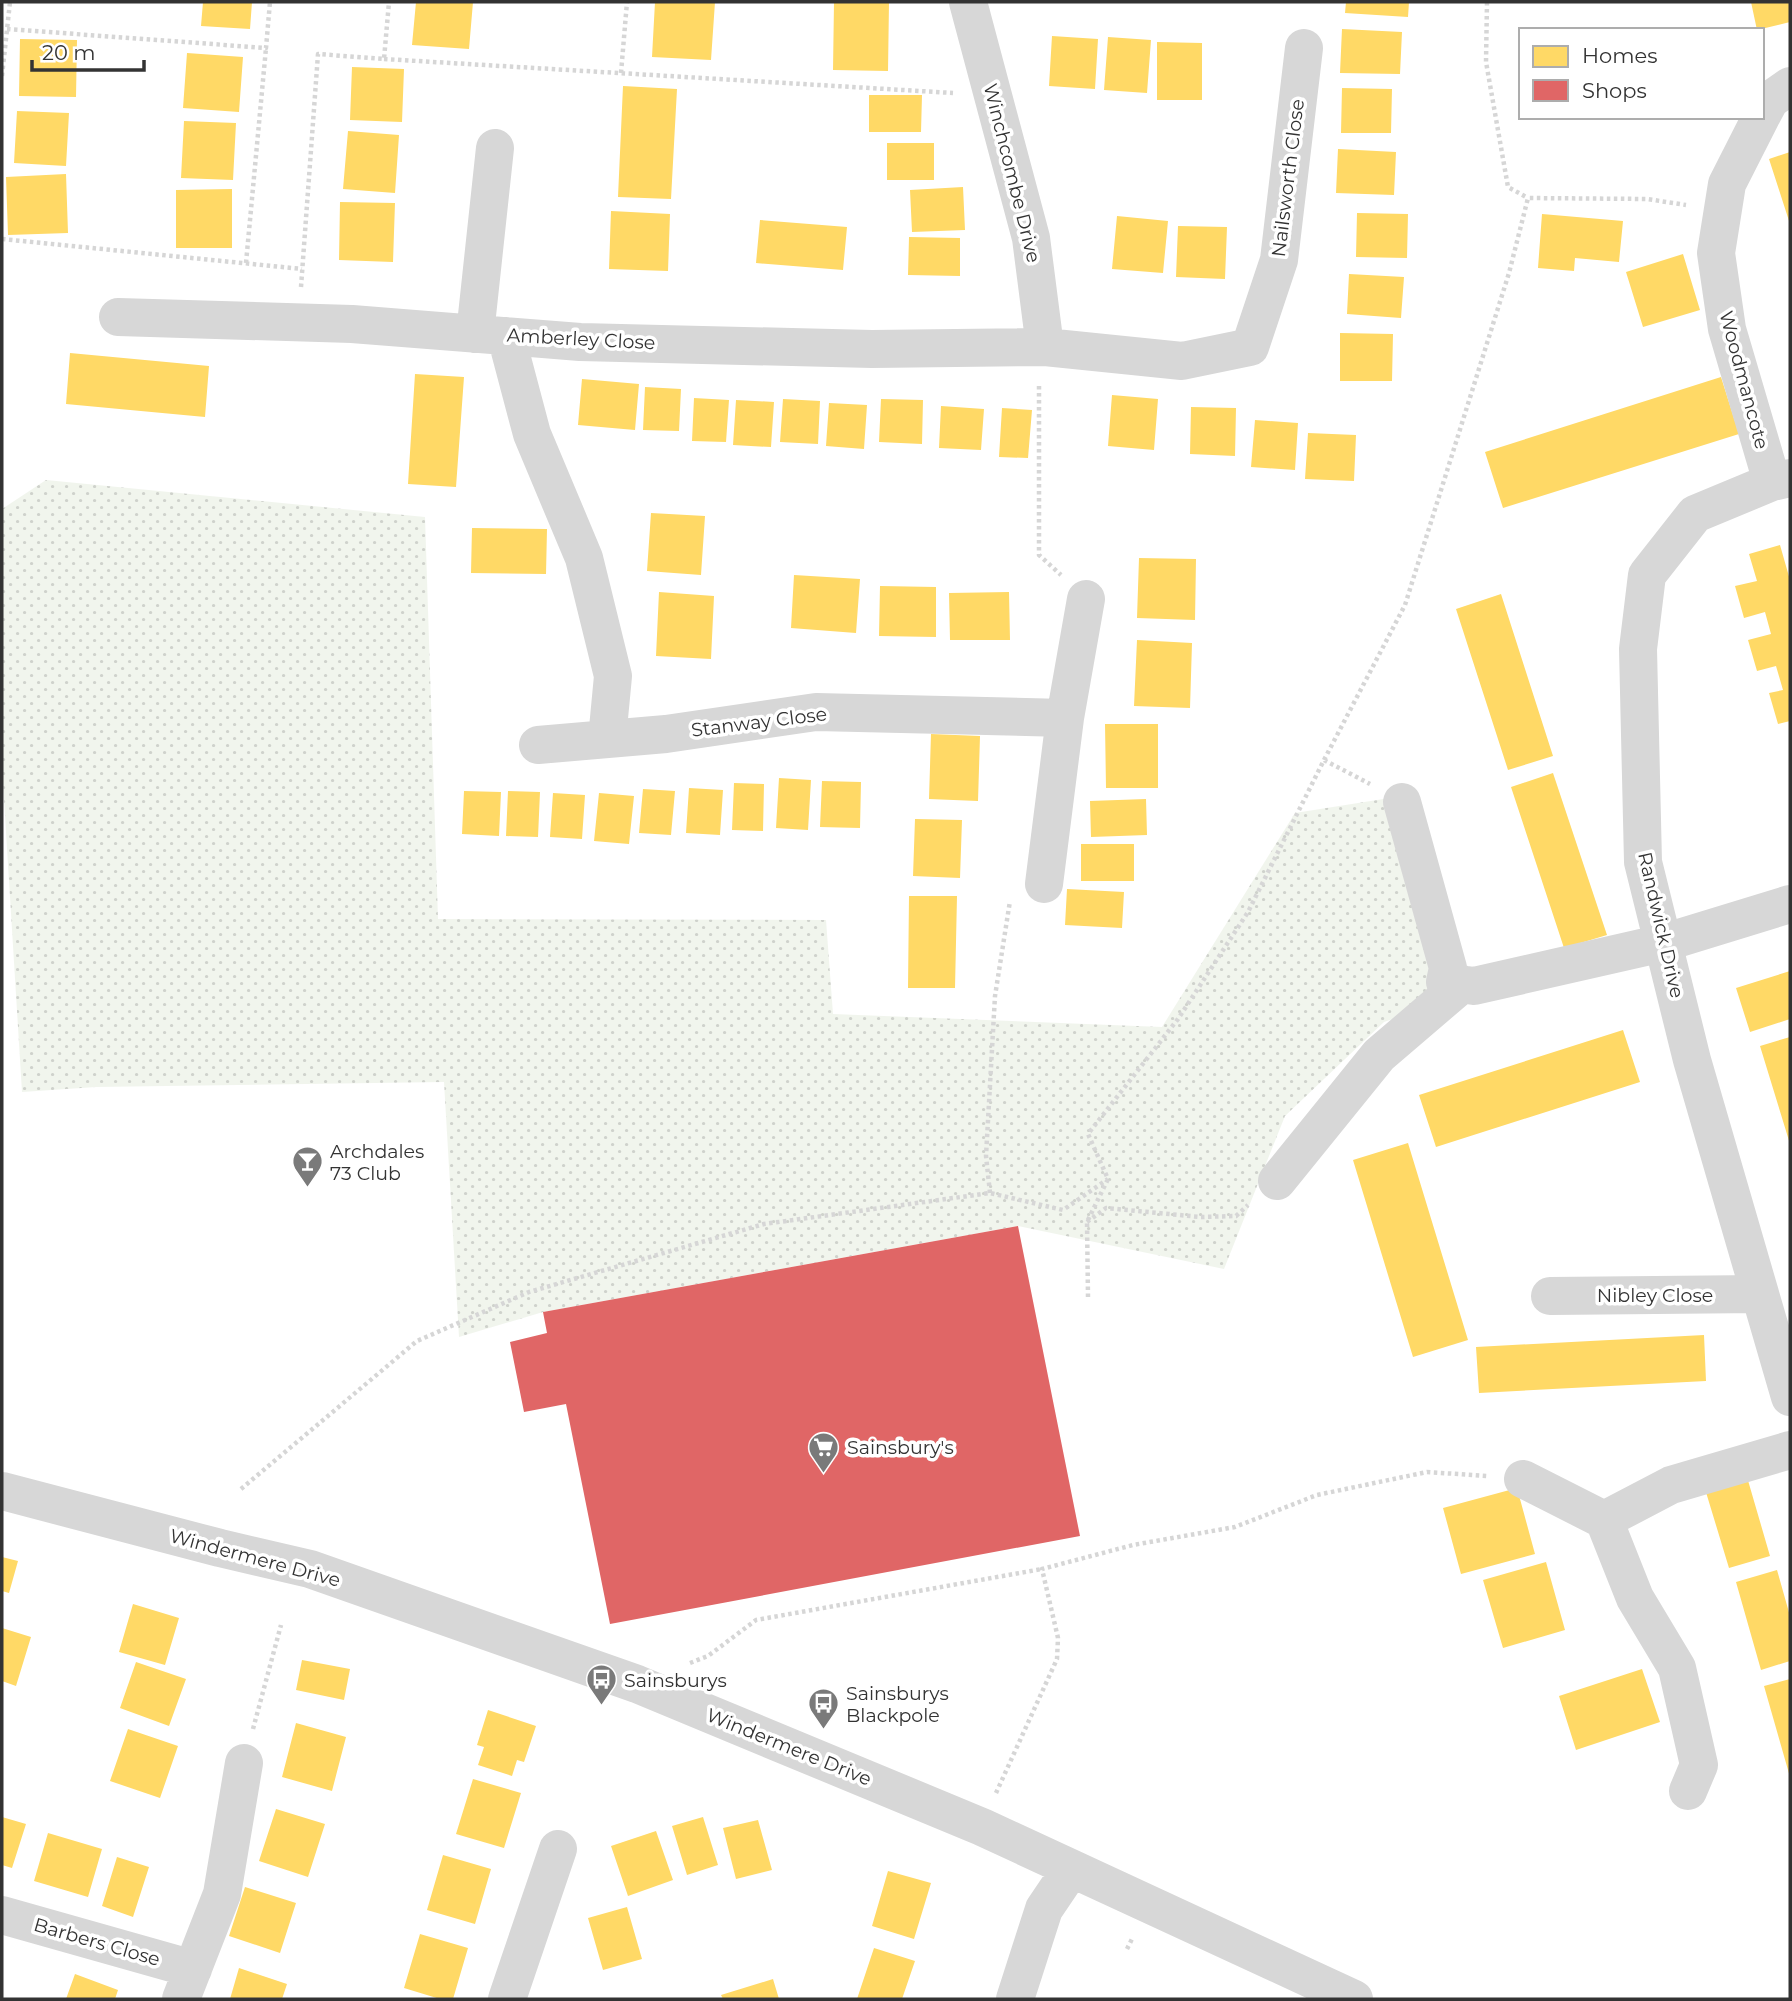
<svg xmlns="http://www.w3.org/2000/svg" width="1792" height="2001" font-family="Montserrat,sans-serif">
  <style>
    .park { fill: url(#park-dots) }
    .homes { fill: #ffd966 }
    .shops { fill: #e06666 }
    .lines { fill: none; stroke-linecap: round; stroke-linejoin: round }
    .path { stroke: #d6d6d6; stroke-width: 4.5; stroke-dasharray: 3.5 3.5; stroke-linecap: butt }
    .minor { stroke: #d7d7d7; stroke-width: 38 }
    .labels { text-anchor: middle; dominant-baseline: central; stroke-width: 7; stroke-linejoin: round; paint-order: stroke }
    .street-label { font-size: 19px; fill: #333; stroke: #fff }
    .poi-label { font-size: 19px; fill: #333; stroke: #fff; text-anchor: start }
  </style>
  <defs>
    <pattern id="park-dots" width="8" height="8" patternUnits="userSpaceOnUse" patternTransform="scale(1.75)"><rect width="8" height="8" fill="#f1f5ed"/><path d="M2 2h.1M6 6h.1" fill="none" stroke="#cfd2cc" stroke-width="1.8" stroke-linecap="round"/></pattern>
  </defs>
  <rect width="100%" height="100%" fill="#fff"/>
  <!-- park -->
  <path class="park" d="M46 480 425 517 438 919 826 920 833 1014 1162 1027 1295 813 1396 797 1455 998 1384 1022 1285 1116 1224 1269 1018 1226 543 1312 459 1337 444 1082 96 1087 22 1092 2 767V509Z"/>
  <!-- homes -->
  <path class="homes" d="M203 2H252L250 29 201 26Z
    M416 2H473L469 49 412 45Z
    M655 2H715L711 60 652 57Z
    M834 2H889L888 71 833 70Z
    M1346 2H1409L1408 17 1345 13Z
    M1751 2H1790V22L1757 30Z
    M1342 29 1402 32 1400 74 1340 73Z
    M1052 36 1098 39 1095 89 1049 86Z
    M1108 37 1151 40 1147 93 1104 90Z
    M20 39 77 40 76 97 19 96Z
    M1157 42 1202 43V100H1157Z
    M187 53 243 57 239 112 183 108Z
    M352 67 404 69 402 122 350 120Z
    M623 86 677 89 671 199 618 197Z
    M1342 88 1392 89 1391 133H1341Z
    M869 95H922L921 132H869Z
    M17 111 69 113 66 166 14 163Z
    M184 121 236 123 233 180 181 178Z
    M348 131 399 135 395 193 343 189Z
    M887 143H934V180H887Z
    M1338 149 1396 152 1394 195 1336 193Z
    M1790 152V224L1769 159Z
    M66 174 68 233 8 235 6 177Z
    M963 187 965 230 912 232 910 190Z
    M232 189V248H176V190Z
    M340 202 395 203 393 262 339 260Z
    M611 211 670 214 668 271 609 269Z
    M1357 213 1408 214 1407 258 1356 257Z
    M1542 214 1623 221 1619 262 1575 258 1574 271 1538 268Z
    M1117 216 1168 221 1163 273 1112 269Z
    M760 220 847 227 843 270 756 263Z
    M1178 226 1227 227 1225 279 1176 277Z
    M909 237 960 238V276L908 275Z
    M1683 254 1700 310 1643 327 1626 272Z
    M1349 274 1404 277 1401 318 1347 314Z
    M1340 333 1393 334 1392 381H1340Z
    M70 353 209 366 205 417 66 404Z
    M415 374 464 377 456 487 408 484Z
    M1721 377 1739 434 1503 508 1485 452Z
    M582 379 639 384 635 430 578 425Z
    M645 387 681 389 679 431 643 430Z
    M1112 395 1158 399 1154 450 1108 446Z
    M694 398 729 400 726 442 692 441Z
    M783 399 820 401 818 444 780 442Z
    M881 399 923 400 922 444 879 442Z
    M736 400 774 402 771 447 733 445Z
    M829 403 867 405 864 449 826 446Z
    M941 406 984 409 981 450 939 448Z
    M1191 407 1236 408 1235 456 1190 454Z
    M1002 408 1032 410 1028 458 999 457Z
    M1255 420 1298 423 1295 470 1251 467Z
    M1308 433 1356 435 1354 481 1305 479Z
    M651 513 705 516 701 575 647 571Z
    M472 528 547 529 546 574 471 573Z
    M1780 545 1790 580V721L1778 724 1769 693 1783 690 1776 666 1757 671 1748 640 1771 634 1765 612 1744 618 1735 586 1757 581 1749 554Z
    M1139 558 1196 559 1195 620 1137 618Z
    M794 575 860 579 856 633 791 628Z
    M880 586 936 587V637L879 636Z
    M659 592 714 596 711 659 656 656Z
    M1009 592 1010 640H950L949 593Z
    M1501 594 1553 756 1508 770 1456 609Z
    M1137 640 1192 643 1190 708 1134 706Z
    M1105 724H1158V788H1106Z
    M931 734 980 736 978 801 929 799Z
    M1553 773 1607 935 1564 948 1511 787Z
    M779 778 811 780 808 830 776 828Z
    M822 781 861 782 860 828 820 827Z
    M734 783 764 784 763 831 732 830Z
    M689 788 723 790 720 835 686 833Z
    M643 789 675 791 671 835 639 833Z
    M464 791 501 792 499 836 462 834Z
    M508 791 540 792 538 837 506 836Z
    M553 793 585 795 582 839 550 837Z
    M599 793 634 796 629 844 594 841Z
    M1146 799 1147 835 1091 837 1090 801Z
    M915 819 962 820 960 878 913 876Z
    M1081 844H1134V881H1081Z
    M1067 889 1124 892 1122 928 1065 925Z
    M909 896H957L955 988H908Z
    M1790 971V1019L1750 1032 1736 988Z
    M1623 1030 1640 1082 1436 1147 1419 1095Z
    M1790 1037V1144L1760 1046Z
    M1408 1143 1468 1340 1413 1357 1353 1160Z
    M1704 1335 1706 1381 1479 1393 1476 1347Z
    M1747 1477 1770 1556 1729 1568 1705 1489Z
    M1517 1488 1535 1554 1461 1574 1443 1508Z
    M2 1557 18 1561 9 1593 2 1591Z
    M1546 1562 1565 1630 1503 1648 1483 1580Z
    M1777 1570 1790 1616V1661L1761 1670 1736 1582Z
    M133 1604 179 1618 165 1665 119 1652Z
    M2 1628 31 1637 16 1686 2 1681Z
    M302 1660 350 1669 344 1700 296 1690Z
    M136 1662 186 1679 169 1726 120 1708Z
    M1642 1669 1660 1722 1576 1750 1559 1696Z
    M1790 1679V1777L1764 1686Z
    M488 1710 536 1726 524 1762 517 1760 512 1776 478 1765 484 1747 477 1745Z
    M296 1723 346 1737 332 1791 282 1777Z
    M128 1729 178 1746 160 1798 110 1781Z
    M473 1779 521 1793 504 1848 456 1834Z
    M276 1809 325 1824 308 1877 259 1861Z
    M2 1817 26 1824 12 1868 2 1865Z
    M703 1817 718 1865 687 1875 672 1826Z
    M758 1820 772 1870 736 1879 723 1828Z
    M656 1831 673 1880 628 1896 611 1846Z
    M48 1833 102 1849 88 1897 34 1881Z
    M443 1855 491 1869 475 1924 427 1910Z
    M117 1857 149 1867 133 1917 102 1906Z
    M888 1871 931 1883 914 1939 872 1926Z
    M245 1887 296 1903 280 1953 229 1936Z
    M627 1907 642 1959 603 1970 588 1918Z
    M420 1934 468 1948 453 1999H440L404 1988Z
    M874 1948 915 1961 902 1999H857Z
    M239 1968 287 1984 282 1999H230Z
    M75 1974 118 1990 115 1999H66Z
    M773 1979 779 1999H723L721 1995Z"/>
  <!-- shops -->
  <path class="shops" d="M1018 1226 1080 1536 610 1624 566 1404 524 1412 510 1342 547 1333 543 1312Z"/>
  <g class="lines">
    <!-- path -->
    <path class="path" d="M1487 2 1486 62 1508 187 1528 198
      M7 29 266 48 270 2
      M384 59 953 93
      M621 73 627 2
      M2 76 10 2
      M2 239 302 269
      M246 263 266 48
      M301 287 318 54 384 59 389 2
      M1039 386V555L1061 575
      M1324 760 1405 605 1509 273 1528 198 1647 199 1686 205
      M990 1193 986 1156 995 996 1010 901
      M1087 1222 1106 1208 1200 1217 1236 1216 1248 1205
      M1088 1297 1087 1222 1108 1179 1088 1134 1178 1019 1248 912 1324 760 1370 784
      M241 1489 417 1341 529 1292 764 1224 990 1193 1063 1210 1108 1179
      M690 1663 708 1656 756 1620 1042 1569
      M253 1729 281 1625
      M996 1793 1057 1659 1058 1638 1042 1569 1133 1545 1235 1527 1317 1495 1427 1472 1487 1476
      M1127 1949 1133 1937"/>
    <!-- minor -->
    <path class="minor" d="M968 2 1031 238 1045 347
      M1762 115 1770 100 1790 86
      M1761 117 1727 184 1716 253 1727 329 1772 482
      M118 317 352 324 580 342 872 349 1045 347 1182 361 1250 347 1279 260 1304 48
      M475 334 495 148
      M506 336 532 434 584 558 613 676 607 739
      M1790 478 1772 482 1695 514 1647 575 1638 649 1643 862 1692 1060 1790 1397
      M538 745 666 734 816 712 1065 718
      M1402 802 1448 968 1445 982 1474 986 1663 943 1790 904
      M1044 884 1065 718 1086 599
      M1277 1181 1379 1055 1462 984
      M1550 1296 1760 1294
      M1523 1479 1604 1520
      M2 1491 220 1548 310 1569 637 1684 982 1827 1354 1999
      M1688 1791 1699 1765 1677 1668 1635 1598 1604 1520 1671 1485 1790 1450
      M2 1915 193 1969
      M181 1999 222 1894 244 1763
      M507 1999 558 1849
      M1015 1999 1044 1909 1071 1869"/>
  </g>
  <!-- icons -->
  <defs>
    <symbol id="bar-pin" viewBox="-11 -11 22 30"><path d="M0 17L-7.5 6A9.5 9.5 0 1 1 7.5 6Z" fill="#7a7a7a" stroke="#fff"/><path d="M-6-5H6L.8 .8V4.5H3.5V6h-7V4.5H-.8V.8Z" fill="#fff"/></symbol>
    <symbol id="supermarket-pin" viewBox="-11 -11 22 30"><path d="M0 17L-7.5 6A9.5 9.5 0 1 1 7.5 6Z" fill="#7a7a7a" stroke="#fff"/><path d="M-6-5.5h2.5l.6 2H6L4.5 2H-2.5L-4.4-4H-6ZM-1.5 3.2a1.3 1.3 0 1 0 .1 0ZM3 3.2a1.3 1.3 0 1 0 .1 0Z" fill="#fff"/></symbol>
    <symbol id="bus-pin" viewBox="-11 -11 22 30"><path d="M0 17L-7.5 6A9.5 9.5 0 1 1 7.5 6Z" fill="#7a7a7a" stroke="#fff"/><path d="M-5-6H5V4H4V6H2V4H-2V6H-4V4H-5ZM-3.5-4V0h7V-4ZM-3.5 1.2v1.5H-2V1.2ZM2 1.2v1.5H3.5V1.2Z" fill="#fff"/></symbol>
  </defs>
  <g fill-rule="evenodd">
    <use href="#bar-pin" x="290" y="1144" width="35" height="47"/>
    <use href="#supermarket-pin" x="806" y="1430" width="35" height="47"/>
    <use href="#bus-pin" x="584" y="1662" width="35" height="47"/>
    <use href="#bus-pin" x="806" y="1686" width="35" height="47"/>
  </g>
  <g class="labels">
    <!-- street labels -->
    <g class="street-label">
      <text transform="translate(1012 173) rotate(76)">Winchcombe Drive</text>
      <text transform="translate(1288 178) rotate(-83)">Nailsworth Close</text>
      <text transform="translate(581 339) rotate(3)">Amberley Close</text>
      <text transform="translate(1744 380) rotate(75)">Woodmancote</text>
      <text transform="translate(759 722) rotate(-7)">Stanway Close</text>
      <text transform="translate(1661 925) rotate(77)">Randwick Drive</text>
      <text x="1655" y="1295">Nibley Close</text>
      <text transform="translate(255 1558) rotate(15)">Windermere Drive</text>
      <text transform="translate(789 1747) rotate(22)">Windermere Drive</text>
      <text transform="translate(97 1942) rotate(16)">Barbers Close</text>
    </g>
    <!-- poi labels -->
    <g class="poi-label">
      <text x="330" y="1151">Archdales<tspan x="330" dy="22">73 Club</tspan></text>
      <text x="847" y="1447">Sainsbury's</text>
      <text x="624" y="1680">Sainsburys</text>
      <text x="846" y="1693">Sainsburys<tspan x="846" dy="22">Blackpole</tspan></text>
    </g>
  </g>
  <!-- border -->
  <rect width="1792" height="2001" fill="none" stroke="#333333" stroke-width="7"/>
  <!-- legend -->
  <rect x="1519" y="28" width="245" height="91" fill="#ffffff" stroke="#adadad" stroke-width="2"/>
  <rect x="1533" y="46" width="35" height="21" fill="#ffd966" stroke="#adadad" stroke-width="2"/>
  <text x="1582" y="63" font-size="21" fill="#333333">Homes</text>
  <rect x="1533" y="80" width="35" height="21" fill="#e06666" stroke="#adadad" stroke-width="2"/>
  <text x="1582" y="98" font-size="21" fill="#333333">Shops</text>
  <!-- scale -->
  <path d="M32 60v10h112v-10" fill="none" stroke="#333333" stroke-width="3.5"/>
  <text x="42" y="60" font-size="21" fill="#333333" stroke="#ffffff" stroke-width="5" paint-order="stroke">20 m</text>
</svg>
